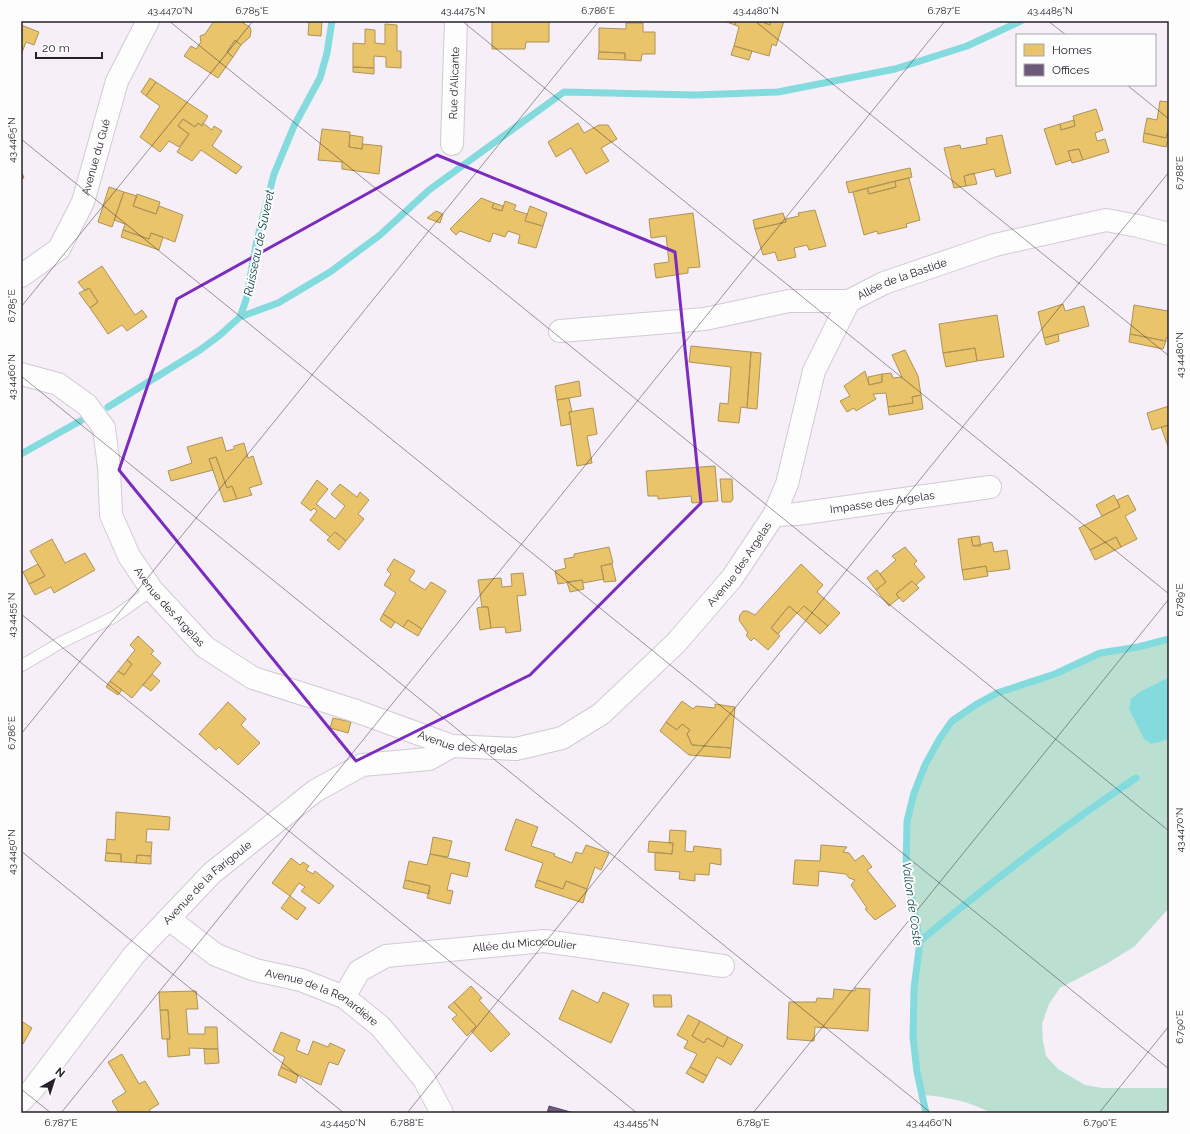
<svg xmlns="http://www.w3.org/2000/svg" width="1190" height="1134" font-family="Raleway,sans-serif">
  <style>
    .green { fill: #bbe0d2 }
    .water { fill: #84dbde }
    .homes { fill: #e9c46a; stroke: #af9357 }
    .offices { fill: #6d597a; stroke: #584862 }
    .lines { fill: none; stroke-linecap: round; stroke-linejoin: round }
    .stream { stroke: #84dbde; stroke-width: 7 }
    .service-casing { stroke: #d1cad4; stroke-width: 13 }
    .minor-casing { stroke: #d1cad4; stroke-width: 24 }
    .service { stroke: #fefdfe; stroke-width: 11 }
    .minor { stroke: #fefdfe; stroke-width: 22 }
    .marked { fill: none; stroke: #7b2cbf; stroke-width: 3; stroke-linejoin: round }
    .ticks { fill: none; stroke: #27202a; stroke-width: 1; stroke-opacity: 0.45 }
    .labels { text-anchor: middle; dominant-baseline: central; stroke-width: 4; stroke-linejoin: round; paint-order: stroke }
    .street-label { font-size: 11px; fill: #27202a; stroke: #fdfdfd }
    .water-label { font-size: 12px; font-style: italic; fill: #003d3d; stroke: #fdfdfd }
    .neatline { fill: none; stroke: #27202a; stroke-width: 1.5 }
    .ticks-label { font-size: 10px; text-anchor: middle; fill: #27202a }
  </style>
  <rect width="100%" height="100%" fill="#f6eff8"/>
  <!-- green -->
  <path class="green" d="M1169 639V908L1135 946 1108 963 1060 988 1049 1004 1042 1024 1043 1041 1046 1056 1058 1069 1085 1085 1102 1088H1169V1113H991C969 1101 947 1097 923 1095L913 1037 914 989 920 941 906 869V842L907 821 914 793 925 765 940 738 952 721 977 704 997 693 1055 674 1100 653 1138 647Z"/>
  <!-- water -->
  <path class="water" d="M1169 677V739L1151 744 1144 739 1129 709 1131 699 1138 693Z"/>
  <!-- homes -->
  <path class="homes" d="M214 21H245L243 23 250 27 251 31 250 37 241 45 235 40 227 52 233 57 218 78 184 56 191 46 196 49 201 42 200 36 205 34Z
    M309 21H322L321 36 308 35Z
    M492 21H549V42H526L525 49H492Z
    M724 21H736L735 25Z
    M736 21H760L770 25 771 21H784L776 46 772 44 769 56 734 46 739 27 735 25Z
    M760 21H771L770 25Z
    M626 23H643V32H655V54H642L641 61 625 60V53L599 52V28L626 29Z
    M385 24 397 25V51H401V68L386 67V57L374 56V68L353 67V43L365 44V29L375 30V43L385 44Z
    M21 25 39 32 34 45 26 42 21 55Z
    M235 40 241 45 233 57 227 52Z
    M734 46 752 51 749 60 731 55Z
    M599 52 625 53V60L598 59Z
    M353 67 374 68V74L353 72Z
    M150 78 156 82 146 96 141 92Z
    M156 82 208 116 202 126 198 123 195 127 183 119 178 126 189 134 179 147 169 141 160 152 140 137 160 106 146 96Z
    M1160 101 1169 102V127L1166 138 1144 133 1147 118 1157 120Z
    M1096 109 1103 130 1095 133 1097 141 1105 139 1109 152 1083 160 1079 149 1068 151 1071 160 1056 165 1044 129 1060 124 1061 130 1075 126 1073 116Z
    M183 119 195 127 198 123 202 126 203 123 212 130 214 126 222 131 212 146 242 167 236 174 201 150 192 161 177 152 189 134 178 126Z
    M1074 120 1075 126 1061 130 1060 124Z
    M578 123 584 133 599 125H608L617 139 601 148 609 161 586 174 571 148 556 157 548 142Z
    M1169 127V143L1167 142 1166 147 1143 142 1144 133 1166 138Z
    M322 129 350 132 349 147 362 149 363 144 382 146 379 174 342 169V162L318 160Z
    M350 135 363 137 362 149 349 147Z
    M1002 135 1011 173 996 177 994 169 964 176 966 186 954 188 944 148 960 145 961 149 987 144 986 138Z
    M1079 149 1083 160 1072 163 1068 151Z
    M910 168 912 177 849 193 846 182Z
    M21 170 24 178 21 179Z
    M974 173 977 184 966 186 964 176Z
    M909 178 920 220 906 224 907 227 878 234 877 231 864 235 853 192 867 188 869 194 896 187 895 181Z
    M895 181 896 187 869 194 867 188Z
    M109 187 124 192 112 227 98 222Z
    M124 192 137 196 133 206 156 214 159 206 183 215 175 242 151 233 149 239 123 230 125 224 114 220Z
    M137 194 160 202 156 214 133 206Z
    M481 198 494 203 492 208 502 211 505 201 516 205 514 210 527 214 525 221 543 226 536 248 518 243 520 235 508 231 505 237 493 233 490 242 460 231 456 235 450 229Z
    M494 203 503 206 502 211 492 208Z
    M530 206 547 213 543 226 525 221Z
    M815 210 826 246 809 250 807 245 794 248 796 257 778 261 775 252 763 255 755 229 786 222V219L799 216 798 213Z
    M436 211 443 214 440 223 427 218Z
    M693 213 700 267 688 268V273L656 278 654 264 669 262 666 236 651 238 649 219Z
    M783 213 786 222 755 229 753 220Z
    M123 230 149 239 151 233 163 237 159 250 121 237Z
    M102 266 135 315 142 310 147 317 127 331 122 325 108 334 90 308 98 302 89 288 85 291 78 282Z
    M89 288 98 302 90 308 79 293Z
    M1063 304 1065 311 1084 306 1089 326 1044 338 1038 312Z
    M1134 305 1168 311 1169 338H1166V341L1130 334Z
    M997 315 1004 357 977 361 975 348 943 353 939 324Z
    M1058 334 1059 341 1046 345 1044 338Z
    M1130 334 1166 341 1163 349 1129 342Z
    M691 346 751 352 747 408 741 407 739 423 718 421 720 403 728 404 731 367 689 362Z
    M975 348 977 361 946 367 943 353Z
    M905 350 918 376 921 395 912 397 913 403 888 407 886 393 873 394 876 399 856 411 854 408 847 412 840 401 850 396 844 386 865 371 869 385 882 382V374L891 373 893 378 902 377 892 355Z
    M751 352 761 353 757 409 747 408Z
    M882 374V382L869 385 868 377Z
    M579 381 581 396 557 400 555 386Z
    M921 395 923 409 889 415 888 407 913 403 912 397Z
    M569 398 572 412H569L571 424 561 426 557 400Z
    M1169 406V425L1152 430 1147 413Z
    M593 408 597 434 587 436 592 463 577 466 569 412Z
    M1169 425V449L1161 427Z
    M222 437 226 451 234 449V446L244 443 248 458 253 456 262 484 249 488 252 495 237 499 232 486 227 488 216 457 209 459 213 470 171 481 168 471 192 463 187 447Z
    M216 457 227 488 232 486 237 499 224 502 209 459Z
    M715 466 718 501 692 503 691 496 658 499V496H648L646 471Z
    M720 479H732L733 499 731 502H722Z
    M317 480 328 489 316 504 335 519 345 506 331 494 340 484 357 497 360 492 369 500 358 514 364 519 346 541 335 532 330 537 310 520 317 511 314 508 311 511 301 503Z
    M1114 495 1120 507 1102 516 1096 505Z
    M1128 495 1136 510 1125 516 1137 539 1121 547 1116 537 1090 550 1079 528 1120 507 1117 500Z
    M335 532 346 541 339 550 327 540Z
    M979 536 981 546H973L971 537Z
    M971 537 973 546 992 542 994 552 1007 550 1010 569 987 572 986 566 962 570 958 539Z
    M1116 537 1121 547 1095 560 1090 550Z
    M52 539 65 563 85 553 95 570 54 593 51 587 35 595 29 584 45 576 30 551Z
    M609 547 613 563 601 566 604 579 583 583 582 580 558 584 555 571 566 568 564 559 574 557V554Z
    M905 547 917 561 914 564 925 577 916 585 912 581 896 594 899 598 889 606 876 590 886 582 880 574 896 560 892 556Z
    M394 559 415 571 409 580 425 590 431 582 446 591 422 629 408 620 403 627 383 614 396 593 384 585 391 574 387 570Z
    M38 564 45 576 29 584 23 572Z
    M612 564 616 581 604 582 601 566Z
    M801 564 823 585 817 592 840 613 828 626 804 606 797 613 789 606 771 628 780 636 768 650 754 638 751 641 746 635 748 633 739 620 740 615 743 611H747L755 615Z
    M986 566 988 576 964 580 962 570Z
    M877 570 886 582 876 590 867 578Z
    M523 573 526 595 517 596 521 631 506 633 505 627 491 628 488 607H482L478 580 501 578 502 587 512 586 511 574Z
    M582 580 584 589 570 592 567 582Z
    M912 581 919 588 903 602 896 594Z
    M789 606 797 613 778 634 771 628Z
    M804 606 828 626 820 634 797 613Z
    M482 607H488L491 628 480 630 477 608Z
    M383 614 395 622 391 628 380 620Z
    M408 620 422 629 418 636 403 627Z
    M138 636 154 651 151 654 161 663 132 698 110 681 118 671 124 675 132 664 127 660 135 650 130 645Z
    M127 660 132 664 124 675 118 671Z
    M152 674 160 681 151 691 143 685Z
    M110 681 122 690 118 695 106 687Z
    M682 701 693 709 696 706 715 708V704L735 707 731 748 692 745 687 734 690 730 682 724 677 730 666 722Z
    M228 702 246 719 241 725 260 743 238 765 219 747 216 750 199 734Z
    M333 718 351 722 348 733 330 728Z
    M666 722 677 730 682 724 690 730 687 734 692 745 731 748 730 758 689 755 660 731Z
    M116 812 170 817 169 830 147 829 146 842H152L151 856 137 855 136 863 121 862V854L106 853 107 839 115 840Z
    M516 819 538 827 531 846 555 854 554 856 572 863 576 852 582 854 586 845 609 853 601 870 595 867 587 889 566 881 563 889 537 880 543 863 505 850Z
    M670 830 686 831 685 851 693 852 694 846 721 849V865L710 863 709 875 695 874V881L679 879 680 872 655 870V852L672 854 673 843H669Z
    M433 837 452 841 448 857 430 854Z
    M649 841 673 843 672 854 648 852Z
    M821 845 847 847 843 852 849 853 855 861 863 855 872 867 867 870 896 906 875 920 865 909 867 908 851 885 855 880 849 878 846 874 819 871 818 886 793 884 795 860 820 861Z
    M106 853 121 854V862L105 861Z
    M430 854 470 863 467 877 451 873 447 890 453 891 450 904 427 898 430 886 405 880 409 861 427 865Z
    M137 855 151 856V864L136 863Z
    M291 858 300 865 303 862 309 866 306 870 313 874 315 871 334 886 319 904 301 891 305 887 299 883 290 896 272 883Z
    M405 880 430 886 429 894 403 888Z
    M537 880 563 889 566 881 587 889 583 903 535 887Z
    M290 896 306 908 297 920 281 908Z
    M471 986 482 998 479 1000 510 1034 491 1052 471 1031 476 1026 454 1002Z
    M855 988 870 989 868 1031 815 1027 814 1041 787 1039 789 1002H816L817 998 833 999 834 989 855 991Z
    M572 990 598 1003 603 992 629 1004 611 1043 559 1019Z
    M196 991 198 1009H186L188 1034H205V1027H217L218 1049 189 1048 190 1055 168 1057 167 1039H170L168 1010H160L159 992Z
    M653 995H671L672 1007H654Z
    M454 1002 476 1026 467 1036 452 1019 457 1015 448 1007Z
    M160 1010H168L170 1039H162Z
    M688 1015 700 1021 692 1036 704 1043 707 1038 723 1047 728 1037 743 1045 731 1065 717 1057 707 1076 690 1067 697 1054 684 1048 688 1041 677 1035Z
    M700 1021 728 1037 723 1047 707 1038 704 1043 692 1036Z
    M23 1022 32 1028 23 1044 21 1043V1028Z
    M281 1032 300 1040 296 1050 308 1055 313 1041 328 1047 330 1043 345 1050 338 1065 329 1062 321 1085 281 1067 285 1057 273 1051Z
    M204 1049H218L219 1063 205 1064Z
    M122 1054 139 1084 145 1081 159 1104 149 1110 151 1113H119L112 1101 126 1092 108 1062Z
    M281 1067 298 1075 296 1083 278 1075Z
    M690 1067 707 1076 703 1083 686 1073Z"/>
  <!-- offices -->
  <path class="offices" d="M549 1106 574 1113H547Z"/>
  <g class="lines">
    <!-- stream -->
    <path class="stream" d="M240 317 278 303 330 272 380 235 429 190 564 92 695 95 778 92 895 69 967 46 1021 21
      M108 407 200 350 220 335 240 317 246 300 257 240 274 174 294 126 320 78 327 53 332 21
      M21 454 82 420
      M920 941C989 884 1060 828 1136 778
      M926 1113 917 1072 913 1037 914 989 920 941 906 869 907 821 914 793 925 765 940 738 952 721 977 704 997 693 1055 674 1100 653 1138 647 1169 639"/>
    <defs>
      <path id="service" d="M21 666 60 643 114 617 152 590"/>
      <g id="minor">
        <path id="s1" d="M452 144 456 21"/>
        <path id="s2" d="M21 276 59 249 83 202 117 81 148 21"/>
        <path id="s3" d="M560 331 705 319 789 301H849L884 283 995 245 1106 220 1138 226 1169 234"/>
        <path id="s4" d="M21 374 58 384 87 405 104 428 109 467 111 515 129 556 152 590 205 647 253 678 356 711 452 746 516 749 562 738 601 714 676 643 732 578 774 515 787 484 814 371 849 301"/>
        <path id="s5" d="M774 515 797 514 990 487"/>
        <path id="s6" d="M169 919 216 955 255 970 301 980 344 997 380 1026 424 1079 442 1113"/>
        <path id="s7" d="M344 997 359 971 386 956 544 941 723 966"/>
        <path id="s8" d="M21 1101 32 1090 134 955 212 873 315 791 362 765 429 759 452 746"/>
      </g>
    </defs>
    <!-- service casing -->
    <use href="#service" class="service-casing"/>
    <!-- minor casing -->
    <use href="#minor" class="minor-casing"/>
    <!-- service -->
    <use href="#service" class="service"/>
    <!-- minor -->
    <use href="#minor" class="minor"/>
  </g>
  <!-- marked area -->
  <path class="marked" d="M437 155 675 252 701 503 530 675 356 761 119 470 177 299Z"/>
  <!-- ticks -->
  <path class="ticks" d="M169 21 1169 831M462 21 1169 594M755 21 1169 356M1048 21 1066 35M1127 85 1169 119M21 139 1169 1069M21 307 253 21M21 376 931 1113M21 614 637 1113M21 734 599 21M21 851 344 1113M21 1089 51 1113M61 1113 945 21M407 1113 1169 172M753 1113 1169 599M1099 1113 1169 1026"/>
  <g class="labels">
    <!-- street labels -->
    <g class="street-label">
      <text stroke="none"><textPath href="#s1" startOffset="61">Rue d'Alicante</textPath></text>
      <text stroke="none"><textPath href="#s2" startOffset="146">Avenue du Gué</textPath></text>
      <text stroke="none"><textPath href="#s3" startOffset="349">Allée de la Bastide</textPath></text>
      <text stroke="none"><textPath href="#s5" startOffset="109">Impasse des Argelas</textPath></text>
      <text stroke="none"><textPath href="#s4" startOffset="983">Avenue des Argelas</textPath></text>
      <text stroke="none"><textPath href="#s4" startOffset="300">Avenue des Argelas</textPath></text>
      <text stroke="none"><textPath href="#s4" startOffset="636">Avenue des Argelas</textPath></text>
      <text stroke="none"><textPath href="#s8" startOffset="288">Avenue de la Farigoule</textPath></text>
      <text stroke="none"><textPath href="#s7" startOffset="200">Allée du Micocoulier</textPath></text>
      <text stroke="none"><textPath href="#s6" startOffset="174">Avenue de la Renardière</textPath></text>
    </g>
    <!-- water labels -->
    <g class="water-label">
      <text transform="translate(259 243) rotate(-78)">Ruisseau de Suveret</text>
      <text transform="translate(912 904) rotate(82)">Vallon de Coste</text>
    </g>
  </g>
  <!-- border -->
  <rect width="1190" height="1134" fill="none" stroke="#fdfdfd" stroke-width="44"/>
  <!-- legend -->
  <rect x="1016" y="34" width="140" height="52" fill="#fdfdfd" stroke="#a7a5a9"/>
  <rect x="1024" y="44" width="20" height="12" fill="#e9c46a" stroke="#a7a5a9"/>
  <text x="1052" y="54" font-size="12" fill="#27202a">Homes</text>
  <rect x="1024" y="64" width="20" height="12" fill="#6d597a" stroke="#a7a5a9"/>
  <text x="1052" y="74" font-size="12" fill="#27202a">Offices</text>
  <!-- north arrow -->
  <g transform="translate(54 1080) rotate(39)" stroke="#fdfdfd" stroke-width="3" paint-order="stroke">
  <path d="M0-3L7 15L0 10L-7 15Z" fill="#27202a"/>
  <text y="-6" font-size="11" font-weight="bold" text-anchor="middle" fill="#27202a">N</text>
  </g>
  <!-- scale -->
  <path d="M36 52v6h66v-6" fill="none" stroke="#27202a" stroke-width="2"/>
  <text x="42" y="52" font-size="12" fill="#27202a" stroke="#fdfdfd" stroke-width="3" paint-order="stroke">20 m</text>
  <rect x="22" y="22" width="1146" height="1090" class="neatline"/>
  <g class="ticks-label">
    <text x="170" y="14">43.4470°N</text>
    <text x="252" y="14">6.785°E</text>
    <text x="463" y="14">43.4475°N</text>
    <text x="598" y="14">6.786°E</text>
    <text x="756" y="14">43.4480°N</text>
    <text x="944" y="14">6.787°E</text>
    <text x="1050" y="14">43.4485°N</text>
    <text transform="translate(11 140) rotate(-90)" y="4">43.4465°N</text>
    <text transform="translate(1179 173) rotate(-90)" y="4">6.788°E</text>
    <text transform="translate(11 306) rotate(-90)" y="4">6.785°E</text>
    <text transform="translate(1179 355) rotate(-90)" y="4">43.4480°N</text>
    <text transform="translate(11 377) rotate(-90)" y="4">43.4460°N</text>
    <text transform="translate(1179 600) rotate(-90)" y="4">6.789°E</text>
    <text transform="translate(11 615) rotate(-90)" y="4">43.4455°N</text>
    <text transform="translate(11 733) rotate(-90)" y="4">6.786°E</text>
    <text transform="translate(1179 830) rotate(-90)" y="4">43.4470°N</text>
    <text transform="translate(11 852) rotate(-90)" y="4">43.4450°N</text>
    <text transform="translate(1179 1027) rotate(-90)" y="4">6.790°E</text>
    <text x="61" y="1126">6.787°E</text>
    <text x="343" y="1126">43.4450°N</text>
    <text x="407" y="1126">6.788°E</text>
    <text x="636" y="1126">43.4455°N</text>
    <text x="753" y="1126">6.789°E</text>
    <text x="929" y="1126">43.4460°N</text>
    <text x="1100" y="1126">6.790°E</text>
  </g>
</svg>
